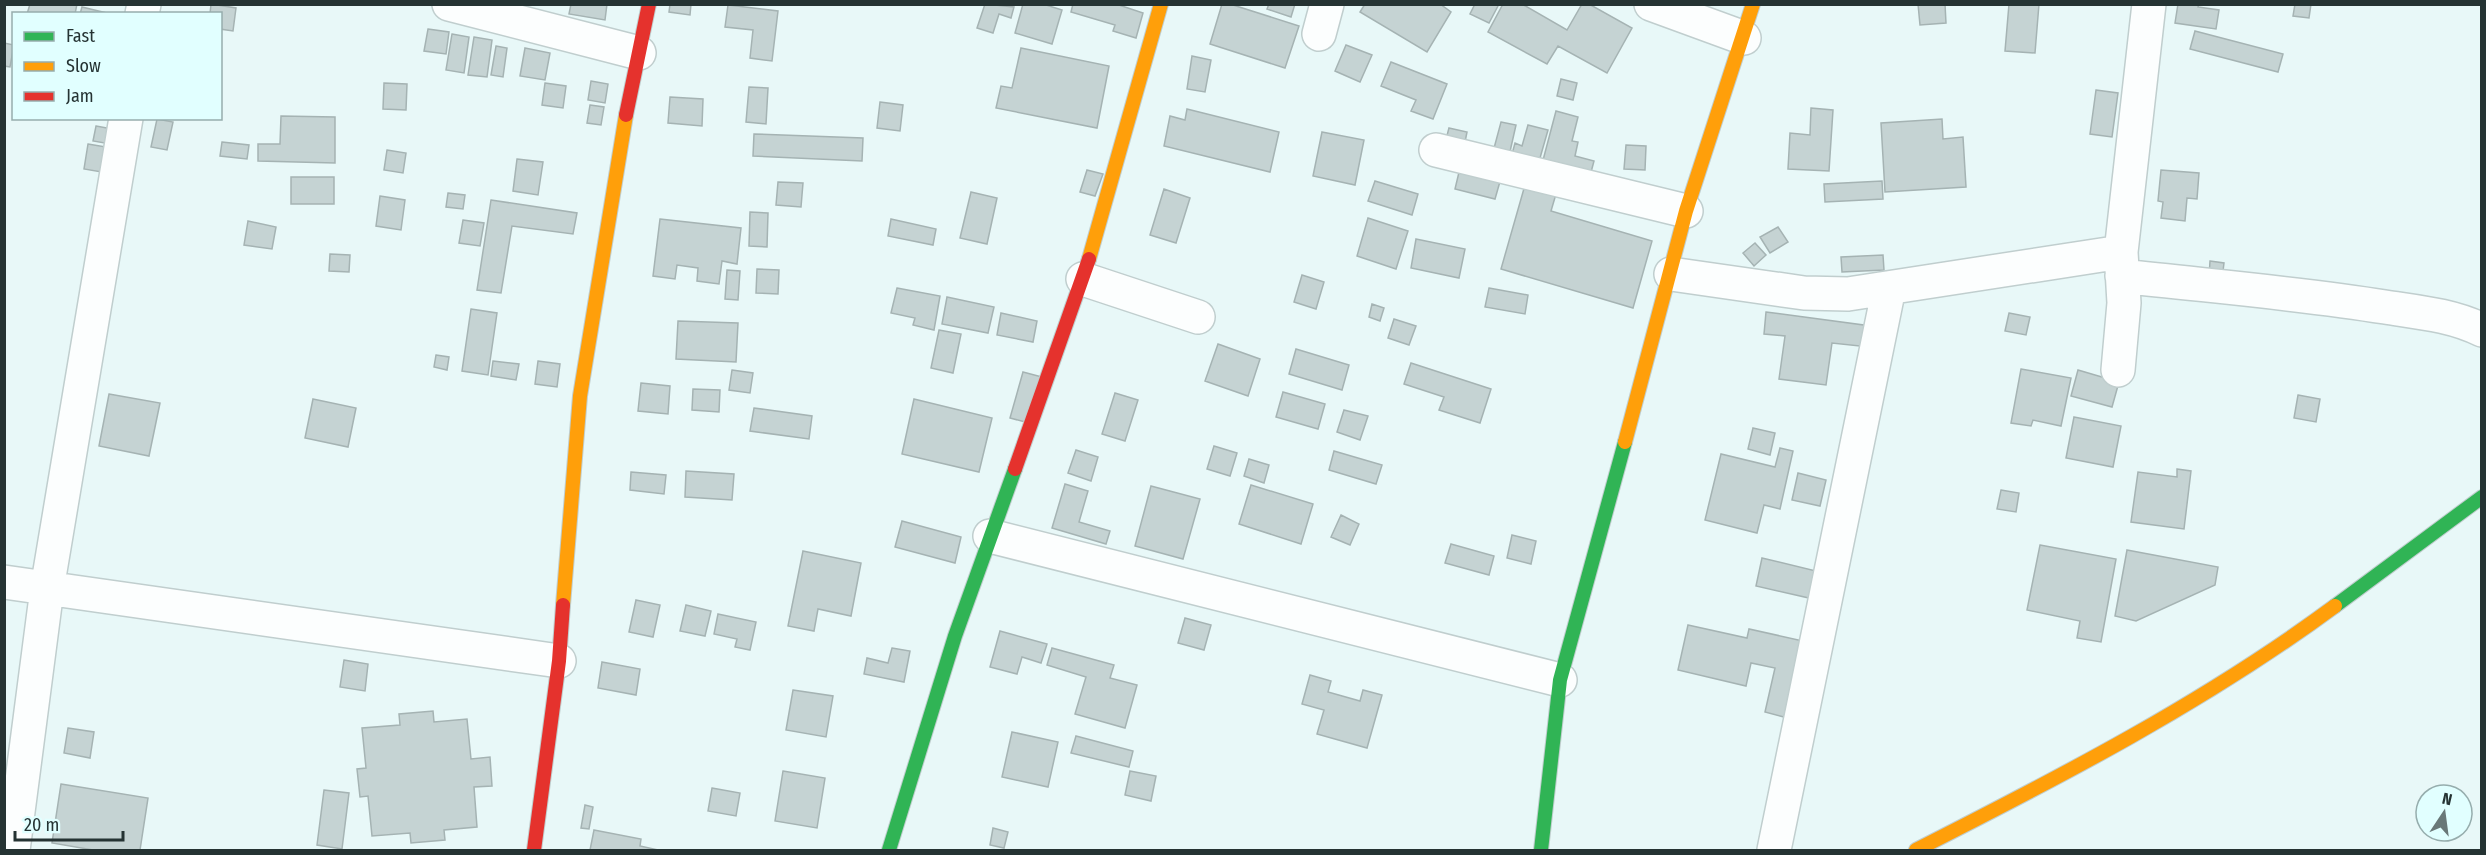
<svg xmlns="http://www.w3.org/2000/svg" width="2486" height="855" font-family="'Fira Sans Condensed',sans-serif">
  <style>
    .building { fill: #c5d3d3; stroke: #a5b3b3; stroke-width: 1.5 }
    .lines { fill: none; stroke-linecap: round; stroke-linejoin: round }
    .street-casing { stroke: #c0cece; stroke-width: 36 }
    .fast-casing { stroke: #c0cece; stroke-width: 16 }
    .slow-casing { stroke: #c0cece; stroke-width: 16 }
    .jam-casing { stroke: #c0cece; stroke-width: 16 }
    .street { stroke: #fcfefe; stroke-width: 33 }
    .fast { stroke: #30b455; stroke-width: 14 }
    .slow { stroke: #ff9f0a; stroke-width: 14 }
    .jam { stroke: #e5322d; stroke-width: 14 }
  </style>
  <rect width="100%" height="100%" fill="#e8f8f8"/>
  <!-- building -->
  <path class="building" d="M30 4H77L75 14H27Z
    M211 4 236 8 233 31 220 29V14H210Z
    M571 4H607L605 20 569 14Z
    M670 4H691L690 15 669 12Z
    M985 4 1014 7 1011 18 999 14 993 33 977 28Z
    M1023 4H1043L1062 10 1052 44 1015 33Z
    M1073 4H1116L1143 13 1136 38 1113 31 1115 25 1071 12Z
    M1222 4H1230L1299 26 1285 68 1210 44Z
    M1269 4H1295L1291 17 1267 9Z
    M1365 4H1440L1451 12 1427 52 1360 12Z
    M1475 4H1499L1489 23 1470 14Z
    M1503 4H1522L1567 30 1582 4H1589L1632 28 1607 73 1558 46 1547 64 1488 32Z
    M1918 4H1945L1946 23 1920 25Z
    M2009 4H2039L2035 53 2005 51Z
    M2178 4H2199L2198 7 2219 10 2216 29 2175 23Z
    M2295 4H2311L2309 18 2293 16Z
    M728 5 778 11 772 61 750 58 753 30 725 27Z
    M82 7 111 14H80Z
    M428 29 449 32 446 54 424 51Z
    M2195 31 2283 54 2278 72 2190 49Z
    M452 34 469 37 464 73 446 70Z
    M474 37 492 40 487 77 468 75Z
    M4 43 14 45 10 67 4 66Z
    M1346 45 1372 55 1360 82 1335 71Z
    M496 46 507 48 503 77 491 75Z
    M525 48 550 53 545 80 520 76Z
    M1021 48 1109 66 1097 128 996 108 1001 86 1012 88Z
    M1192 56 1211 60 1205 92 1187 89Z
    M1391 62 1447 84 1433 119 1411 111 1416 100 1381 86Z
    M1561 79 1577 83 1573 100 1557 96Z
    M591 81 608 84 605 103 588 100Z
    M384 83 407 84 406 110 383 109Z
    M545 83 566 86 563 108 542 105Z
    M749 87 768 88 766 124 746 122Z
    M2096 90 2118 93 2112 137 2090 134Z
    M670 97 703 99 702 126 668 123Z
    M880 102 903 105 900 131 877 128Z
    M590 105 604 107 601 125 587 123Z
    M1811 108 1833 110 1829 171 1788 169 1790 133 1810 135Z
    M1187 109 1279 132 1270 172 1164 146 1170 116 1185 120Z
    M1556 111 1578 117 1572 141 1578 142 1575 156 1594 161 1590 176 1542 164Z
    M281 116 335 117V163L258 161V144H280Z
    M157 119 173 122 167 150 151 147Z
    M1942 119 1943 139 1963 137 1966 187 1885 192 1881 123Z
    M1501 122 1516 125 1509 156 1493 152Z
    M1528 125 1548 130 1538 165 1511 158 1515 143 1522 146Z
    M96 126 118 130 116 145 93 141Z
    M1449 128 1467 132 1464 147 1445 143Z
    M1322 132 1364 140 1355 185 1313 176Z
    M754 134 863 138 862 161 753 156Z
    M222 142 249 145 247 159 220 156Z
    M88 144 118 149 113 174 84 169Z
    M1626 145 1646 146 1645 170 1624 169Z
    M387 150 406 153 403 173 384 170Z
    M517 159 543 162 538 195 513 191Z
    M1460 168 1501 178 1495 199 1455 189Z
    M1087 170 1103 174 1095 196 1080 192Z
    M2161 170 2199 173 2197 199 2187 198 2185 221 2161 218 2163 202 2158 201Z
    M291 177H334V204H291Z
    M1375 181 1418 194 1412 215 1368 201Z
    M1882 181 1883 199 1825 202 1824 184Z
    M778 182 803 183 801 207 776 205Z
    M1525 185 1556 194 1551 211 1652 241 1633 308 1501 269Z
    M1164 189 1190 198 1176 243 1150 235Z
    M971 192 997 198 987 244 960 238Z
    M448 193 465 195 463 209 446 207Z
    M380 196 405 200 401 230 376 226Z
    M491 200 577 213 573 234 512 226 501 293 477 290Z
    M750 212 768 213 767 247 749 246Z
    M1368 218 1408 231 1396 269 1357 256Z
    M660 219 741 228 737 264 722 261 719 284 697 281 698 268 677 265 675 279 653 276Z
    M891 219 936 229 933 245 888 236Z
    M463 220 484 223 480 246 459 243Z
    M248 221 276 227 272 249 244 245Z
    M1778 227 1788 242 1770 253 1760 237Z
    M1416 239 1465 249 1459 278 1411 268Z
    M1755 243 1766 255 1754 266 1743 253Z
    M330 254 350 255 349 272 329 271Z
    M1883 255 1884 270 1842 272 1841 257Z
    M2210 261 2224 263 2222 279 2209 277Z
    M757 269 779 270 778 294 756 293Z
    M727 270 740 271 738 300 725 299Z
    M1302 275 1324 282 1316 309 1294 302Z
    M897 288 940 296 934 330 913 325 915 318 891 313Z
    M1489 288 1528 295 1525 314 1485 307Z
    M947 297 994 307 988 333 942 324Z
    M1372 304 1384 308 1380 321 1369 317Z
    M471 309 497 313 488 375 462 371Z
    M1766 312 1871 326 1869 347 1832 343 1826 385 1779 379 1785 336 1764 334Z
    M1001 313 1037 321 1033 342 997 335Z
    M2009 313 2030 317 2026 335 2005 331Z
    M1394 319 1416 326 1409 345 1388 338Z
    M678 321 738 323 736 362 676 359Z
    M939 330 961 334 953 373 931 368Z
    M1218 344 1260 359 1248 396 1205 381Z
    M1296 349 1349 365 1342 390 1289 374Z
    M436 355 449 357 447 370 434 367Z
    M493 361 519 364 516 380 491 376Z
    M538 361 560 364 557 387 535 384Z
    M1411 363 1491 389 1480 423 1439 410 1444 397 1404 384Z
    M2021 369 2071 378 2061 426 2033 420 2031 426 2011 423Z
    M732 370 753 373 750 393 729 390Z
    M2078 370 2119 382 2112 407 2071 396Z
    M1023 372 1042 377 1029 423 1010 418Z
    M641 383 670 386 668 414 638 411Z
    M693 389 720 390 719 412 692 410Z
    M1283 392 1325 404 1318 429 1276 417Z
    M1115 393 1138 400 1125 441 1102 434Z
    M109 394 160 403 149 456 99 446Z
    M2298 395 2320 399 2316 422 2294 418Z
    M313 399 356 408 348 447 305 438Z
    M914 399 992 418 979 472 902 454Z
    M754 408 812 416 809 439 750 431Z
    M1344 410 1368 416 1360 440 1337 432Z
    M2074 417 2121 426 2113 467 2066 458Z
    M1753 428 1775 433 1770 455 1748 449Z
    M1214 446 1237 453 1230 476 1207 469Z
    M1780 448 1793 451 1780 509 1764 505 1757 533 1705 520 1721 454 1775 467Z
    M1076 450 1098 457 1091 481 1068 473Z
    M1334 451 1382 465 1376 484 1329 470Z
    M1249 459 1269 465 1264 483 1244 476Z
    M2177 469 2191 471 2184 529 2131 522 2138 472 2177 477Z
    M686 471 734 474 732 500 685 497Z
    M631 472 666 475 664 494 630 490Z
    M1798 473 1826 480 1820 506 1792 500Z
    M1065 484 1088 491 1079 522 1110 531 1106 544 1052 528Z
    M1251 485 1313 504 1301 544 1239 524Z
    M1151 486 1200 499 1183 559 1135 546Z
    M2001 490 2019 493 2016 512 1997 509Z
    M1341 515 1359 524 1350 545 1331 537Z
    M902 521 961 537 955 563 895 547Z
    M1512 535 1536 541 1531 564 1507 558Z
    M1451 544 1494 556 1489 575 1445 563Z
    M2040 545 2116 559 2101 642 2077 638 2080 621 2027 610Z
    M2127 550 2218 567 2215 585 2136 621 2115 616Z
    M803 551 861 563 851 616 818 609 814 631 788 626Z
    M1762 558 1816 571 1809 598 1756 586Z
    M636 600 660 605 653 637 629 632Z
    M686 605 711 611 705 636 680 631Z
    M718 614 756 622 750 650 735 647 737 639 714 634Z
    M1185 618 1211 625 1204 650 1178 643Z
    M1688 625 1747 638 1749 629 1803 641 1784 717 1765 712 1775 668 1751 663 1746 686 1678 670Z
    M1000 631 1047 644 1041 663 1022 657 1017 674 990 667Z
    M892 648 910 651 904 682 864 674 867 658 888 663Z
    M1052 648 1114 665 1110 678 1137 685 1125 728 1075 714 1086 677 1047 665Z
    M344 660 368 664 365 691 340 687Z
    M602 662 640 669 636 695 598 688Z
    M1310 675 1331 681 1328 692 1360 701 1363 690 1382 695 1367 748 1317 734 1324 710 1302 704Z
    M793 690 833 696 826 737 786 730Z
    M433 711 434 722 467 719 471 759 490 757 492 786 474 787 477 827 444 830 445 840 411 843 410 833 372 836 368 796 360 797 357 769 366 768 362 728 400 725 399 714Z
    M68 728 94 732 90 758 64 753Z
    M1012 732 1058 742 1048 787 1002 777Z
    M1076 736 1133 751 1129 767 1071 753Z
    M783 771 825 778 817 828 775 821Z
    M1130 771 1156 776 1151 801 1125 795Z
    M61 784 148 798 140 850H93L52 843Z
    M712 788 740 793 736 816 708 811Z
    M324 790 349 793 342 849 317 845Z
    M585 805 593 807 589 829 581 828Z
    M993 828 1008 832 1004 848 990 845Z
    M594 830 641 839 640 846 658 850H590Z"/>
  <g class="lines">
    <defs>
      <path id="street" d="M449 4 639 53
        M1651 4 1744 38
        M142 14 144 4
        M1319 34 1327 4
        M1436 150 1686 211
        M1671 274 1804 293 1848 294 2121 252
        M2122 276C2209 286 2298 293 2385 307 2417 312 2452 315 2482 330
        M1083 279 1198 317
        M2118 370 2124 303 2121 252 2149 4
        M990 536 1560 680
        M4 582 559 661
        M13 850 47 589 126 118
        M1774 850 1889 288"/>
      <path id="fast" d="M2335 606 2482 497
        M889 850 955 636 1015 469
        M1541 850 1560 680 1625 442"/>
      <path id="slow" d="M1089 259 1161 4
        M1625 442 1686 211 1753 4
        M563 605 580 396 626 115
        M1916 850C2060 777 2205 702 2335 606"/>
      <path id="jam" d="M626 115 649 4
        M1015 469 1089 259
        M534 850 559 661 563 605"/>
    </defs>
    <!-- street casing -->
    <use href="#street" class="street-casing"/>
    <!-- fast casing -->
    <use href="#fast" class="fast-casing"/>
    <!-- slow casing -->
    <use href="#slow" class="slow-casing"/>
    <!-- jam casing -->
    <use href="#jam" class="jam-casing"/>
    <!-- street -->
    <use href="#street" class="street"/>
    <!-- fast -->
    <use href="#fast" class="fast"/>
    <!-- slow -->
    <use href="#slow" class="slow"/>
    <!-- jam -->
    <use href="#jam" class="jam"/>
  </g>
  <!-- border -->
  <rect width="2486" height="855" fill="none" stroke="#253333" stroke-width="12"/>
  <!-- legend -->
  <rect x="12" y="12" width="210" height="108" fill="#e1ffff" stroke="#96adad" stroke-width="1.5"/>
  <rect x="24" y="32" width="30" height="9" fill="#30b455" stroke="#96adad" stroke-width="1.5"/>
  <text x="66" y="42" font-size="18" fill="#253333">Fast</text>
  <rect x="24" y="62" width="30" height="9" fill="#ff9f0a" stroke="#96adad" stroke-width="1.5"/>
  <text x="66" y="72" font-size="18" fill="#253333">Slow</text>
  <rect x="24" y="92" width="30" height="9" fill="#e5322d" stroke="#96adad" stroke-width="1.5"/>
  <text x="66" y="102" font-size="18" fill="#253333">Jam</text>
  <!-- north arrow -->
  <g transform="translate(2444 813) rotate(13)"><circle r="28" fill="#e1ffff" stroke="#96adad" stroke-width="1.5"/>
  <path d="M0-4.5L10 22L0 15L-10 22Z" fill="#697878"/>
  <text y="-9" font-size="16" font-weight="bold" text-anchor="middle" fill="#253333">N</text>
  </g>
  <!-- scale -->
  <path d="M15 831v9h108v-9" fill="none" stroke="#253333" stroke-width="3"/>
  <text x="24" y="831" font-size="18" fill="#253333" stroke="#e1ffff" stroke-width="4.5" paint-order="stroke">20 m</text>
</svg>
